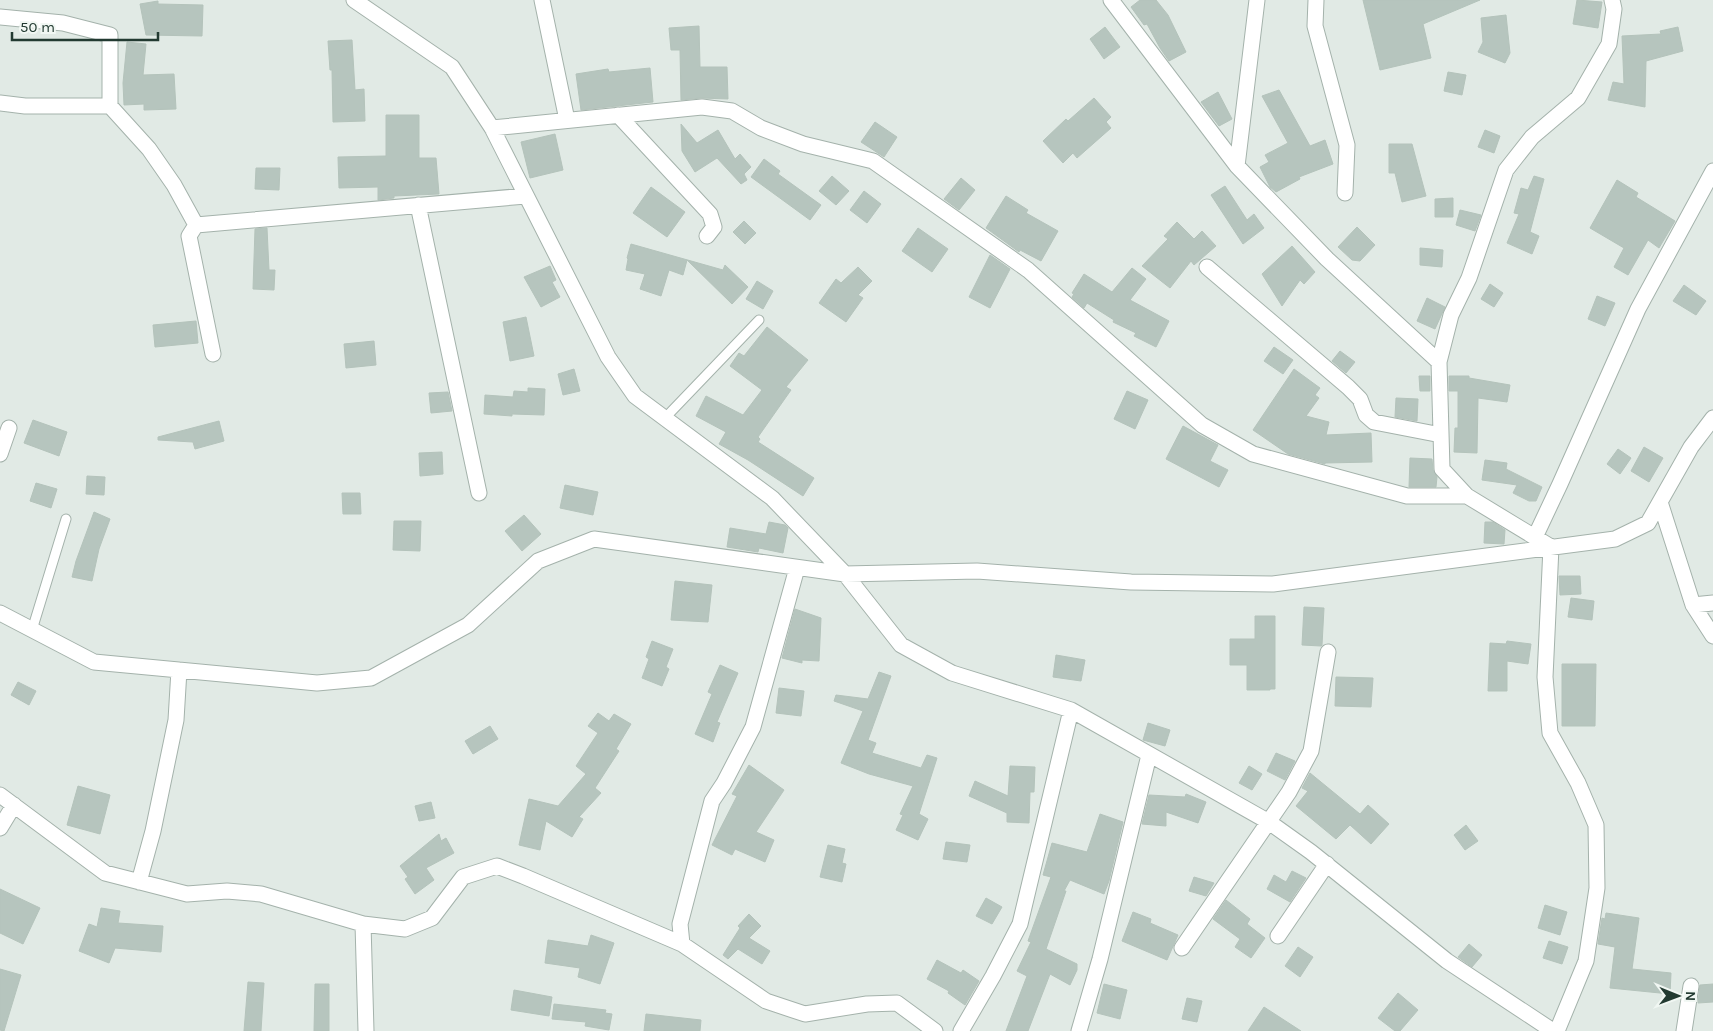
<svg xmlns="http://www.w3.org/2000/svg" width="1713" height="1031" font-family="Karla,sans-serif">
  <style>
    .building { fill: #b6c5be; stroke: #b4c3bb }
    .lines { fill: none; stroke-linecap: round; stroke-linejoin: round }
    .lane-casing { stroke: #a4b2ab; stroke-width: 11 }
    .street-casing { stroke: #a4b2ab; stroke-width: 17 }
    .lane { stroke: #fff; stroke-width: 9 }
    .street { stroke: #fff; stroke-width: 15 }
  </style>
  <rect width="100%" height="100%" fill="#e1eae5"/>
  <!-- building -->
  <path class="building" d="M1140 0H1156L1168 15 1186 52 1169 61 1160 48 1147 24 1144 25 1131 7Z
    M1363 0H1480L1423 24 1431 58 1380 70Z
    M1577 0 1602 2 1598 28 1573 24Z
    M158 1V4L203 5 202 36 146 35 140 4Z
    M1506 15 1510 53 1505 63 1478 52 1483 42 1481 18Z
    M699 26 700 67H727L728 99 701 98 681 100 680 50H671L669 28Z
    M1105 27 1120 47 1104 59 1090 39Z
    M1678 27 1683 51 1646 61 1645 107 1608 100 1613 82 1624 84 1622 36 1661 34 1660 31Z
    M352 40 355 90 364 89 365 121 333 122 332 70H330L328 41Z
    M127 42 146 44 143 75 174 74 176 109 144 110V104L124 105 123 83Z
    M650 68 653 102 581 110 576 74 608 69 609 72Z
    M1448 72 1466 75 1462 95 1444 91Z
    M1279 90 1310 146 1325 140 1333 164 1299 177 1300 179 1276 192 1270 187 1260 167 1269 162 1265 155 1288 143 1262 96Z
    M1218 92 1232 119 1219 126 1201 102Z
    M1094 98 1111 117 1106 122 1111 128 1077 158 1073 153 1063 163 1043 141 1066 119 1068 121Z
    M386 115H419V158H436L439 194 394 196V198L378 200V187L339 188 338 157 386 156Z
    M875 122 897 137 884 157 861 142Z
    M681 124 697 143 718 130 735 159 740 154 751 167 744 174 747 180 741 184 717 158 695 172 682 151Z
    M1485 130 1500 136 1494 153 1478 147Z
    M555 134 563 170 530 178 521 142Z
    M1389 144H1412L1426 196 1402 202 1395 173H1389Z
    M764 159 780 171 778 174 821 205 810 220 751 177Z
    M256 168H280L279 190 255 189Z
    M832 176 849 191 836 205 819 191Z
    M1534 176 1544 179 1530 232 1539 236 1532 254 1507 243 1519 214 1514 213 1521 188 1528 190Z
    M961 178 975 190 959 210 944 199Z
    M1617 180 1638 193 1636 197 1675 221 1659 248 1648 240 1628 275 1614 267 1624 248 1590 228Z
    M1225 186 1247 220 1254 214 1264 228 1243 244 1211 195Z
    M651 187 685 212 667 237 633 213Z
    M864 191 881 204 867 223 850 210Z
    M1006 196 1028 210 1026 213 1058 231 1041 261 1020 250 1019 252 986 228Z
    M1453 198V217H1435V199Z
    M1460 210 1481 215 1475 231 1456 225Z
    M744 221 756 233 745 244 733 232Z
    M1177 222 1194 239 1202 231 1216 246 1194 265 1191 261 1170 288 1142 266 1168 239 1164 236Z
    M1357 227 1375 245 1360 261 1352 260 1338 247Z
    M267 228 269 270H275L274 290 253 289 255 229Z
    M918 228 948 249 932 272 902 251Z
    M631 244 723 270 725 265 748 287 732 304 687 260 683 275 669 270 661 296 640 289 645 274 626 270 628 259 627 258Z
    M1292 246 1315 272 1304 284 1300 280 1282 306 1262 274Z
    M1420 248 1443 250 1442 267 1420 265Z
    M990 255 1010 269 990 308 969 297Z
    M550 266 556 280 552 282 560 297 541 307 524 277Z
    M858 267 872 281 858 295 863 298 846 322 819 303 836 279 841 283Z
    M1132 268 1146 279 1130 300 1169 321 1156 347 1134 336 1136 333 1113 322 1114 320 1087 303 1084 308 1072 297 1074 294 1072 293 1084 274 1112 292Z
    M757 281 773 291 763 309 746 299Z
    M1490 284 1503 293 1494 307 1481 299Z
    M1684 285 1706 301 1696 315 1673 301Z
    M1597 296 1615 303 1605 326 1588 319Z
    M1427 298 1445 307 1435 329 1417 321Z
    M526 317 534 356 510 361 503 322Z
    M196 321 198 343 155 347 153 325Z
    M767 327 808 360 786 387 791 390 758 437 760 439 758 442 814 478 803 496 748 460 719 444 726 432 696 416 706 396 743 415 762 390 730 366 739 353 744 356Z
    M374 341 376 365 346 368 344 344Z
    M1274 347 1293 360 1283 374 1264 361Z
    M1340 351 1355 362 1346 373 1332 361Z
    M574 369 580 391 563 395 558 374Z
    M1294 369 1320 388 1315 395 1319 398 1306 416 1329 422 1326 435 1371 433 1372 462 1325 463V464L1288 454 1253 430Z
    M1419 376H1430V391H1420Z
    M1449 376H1469V378L1510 385 1507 402 1478 398 1477 453 1454 452 1455 428H1458V391H1449Z
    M528 388 545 389 544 415 512 414V416L484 414 485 395 513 397 514 391 528 392Z
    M1127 391 1148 400 1135 429 1114 419Z
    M448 392 452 411 431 413 429 393Z
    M1396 398 1418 399 1417 421 1395 417Z
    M33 420 67 432 59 456 24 443Z
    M219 421 224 441 195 449 193 442 158 440V437Z
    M1183 426 1218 445 1210 461 1228 470 1219 487 1166 459Z
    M1644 447 1663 458 1649 482 1631 471Z
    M1618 449 1631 458 1620 474 1607 464Z
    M442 452 443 474 420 476 419 453Z
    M1410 458 1432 459 1433 470 1437 477 1436 487H1409Z
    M1485 460 1507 463 1506 469 1542 487 1536 501H1529L1513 493 1517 485 1482 480Z
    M87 476 105 477 104 495 86 494Z
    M36 483 57 489 51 508 30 501Z
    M565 485 598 492 593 515 560 508Z
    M342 493H360L361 514H343Z
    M94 512 110 519 99 549 92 581 72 577 76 561Z
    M524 515 541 534 522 551 505 531Z
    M394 521H421L420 551 393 550Z
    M769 522 785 525 788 528 783 553 759 548 758 552 727 547 730 528 766 534Z
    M1485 522H1493L1505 530 1504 544 1484 543Z
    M1559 576H1580L1581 594 1560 595Z
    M675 581 712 585 708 622 671 620Z
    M1571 598 1594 601 1592 620 1568 617Z
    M1304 607 1324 608 1322 645 1321 646 1302 645Z
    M795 609 821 618 819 661 802 660V663L782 658Z
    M1255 616H1275V689H1270V690H1247V665H1230V639H1255Z
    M652 641 673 649 666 667 669 669 662 686 642 678 649 659 646 657Z
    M1507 641 1531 644 1528 664 1507 661V691H1488L1490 643 1506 644Z
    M1056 655 1085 660 1081 681 1053 677Z
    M1562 664H1596L1595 726H1562Z
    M720 665 738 673 717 722 720 723 713 742 695 734 712 694 708 692Z
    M879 672 891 676 868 740 876 743 872 753 921 768 927 755 937 758 919 814 928 819 918 840 896 830 903 815 900 814 913 786 869 774 841 763 863 711 834 701 836 695 868 699Z
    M1336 677 1373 678 1371 707 1335 706Z
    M18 682 36 691 29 705 11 695Z
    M779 688 804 691 801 716 776 713Z
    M598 713 609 721 614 714 631 724 616 749 619 751 595 788 601 793 579 817 583 819 572 837 546 821 540 850 519 845 529 799 558 806 586 774 576 766 598 733 588 726Z
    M1148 723 1170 730 1165 746 1143 740Z
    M490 726 498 739 473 754 465 741Z
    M1276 753 1295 761 1285 780 1267 771Z
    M749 765 784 790 756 832 774 840 765 862 735 849 732 855 712 845 737 796 732 794Z
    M1010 766 1035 767 1034 792H1030L1029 823 1007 822V813L969 796 975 781 1008 796Z
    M1249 766 1262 774 1252 790 1239 783Z
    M1310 773 1360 814 1368 805 1389 824 1371 844 1350 825 1336 839 1296 806 1308 791 1302 788Z
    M78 786 110 795 100 834 67 825Z
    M1186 794 1206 802 1198 823 1166 812V826L1142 824 1149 795 1185 797Z
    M431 802 435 818 419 821 415 806Z
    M1100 814 1123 822 1109 881 1104 894 1070 880 1064 891H1066L1046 949 1077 964V970L1070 985 1050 974 1028 1031H1006L1027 976 1017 971 1031 942 1028 941 1051 877 1043 875 1052 843 1087 852Z
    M1466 825 1478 841 1465 850 1454 835Z
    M439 834 441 841 446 838 454 853 426 868 434 880 415 894 405 879 408 877 400 866Z
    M946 842 970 845 967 862 943 859Z
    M828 845 845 849 842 863 846 864 842 882 820 877Z
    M1292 871 1306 878 1290 902 1267 889 1274 875 1286 882Z
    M1194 877 1214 883 1206 896 1189 891Z
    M0 889 40 908 23 944 0 933Z
    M986 898 1002 907 992 924 976 916Z
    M1226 900 1250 919 1247 924 1265 938 1251 958 1235 947 1240 939 1213 919Z
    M1545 905 1567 912 1560 935 1538 928Z
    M101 908 120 911 118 923 163 926 161 952 115 948 109 963 79 951 89 924 97 927Z
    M1133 912 1151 919 1150 923 1178 935 1167 960 1122 941Z
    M1606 913 1639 918 1632 969 1671 973 1670 994 1610 988 1615 947 1598 944 1602 918 1605 919Z
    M749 914 761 926 749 938 770 951 762 964 738 949 728 959 723 955 740 928 738 926Z
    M591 935 614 943 600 984 578 977 580 968 545 963 548 940 588 946Z
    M1549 941 1568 947 1562 964 1543 958Z
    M1469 944 1482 955 1472 967 1458 957Z
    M1298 947 1313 957 1300 977 1285 966Z
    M937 960 961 973 963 970 979 981 965 1005 948 993 949 991 927 979Z
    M0 969 21 975 4 1031 0 1030Z
    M248 982 264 983 261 1031H244Z
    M315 984H329V1031H314Z
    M1104 984 1127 990 1120 1019 1097 1013Z
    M1713 984V1002L1698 1003 1700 985Z
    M514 990 552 997 549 1016 511 1010Z
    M1398 993 1418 1010 1400 1031H1395L1378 1018Z
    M1187 998 1202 1001 1197 1022 1182 1019Z
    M554 1004 606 1010 605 1013 612 1014 609 1030 585 1026 586 1022 552 1019Z
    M1264 1007 1301 1031H1248Z
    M646 1014 701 1020 700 1031H644Z"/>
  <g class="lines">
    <defs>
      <path id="lane" d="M665 418 759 320
        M32 630 66 519"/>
      <path id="street" d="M354 0 452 67 492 128 608 357 635 396 772 498 845 574 901 645 952 673 1071 710 1269 822 1311 852 1447 961 1553 1031
        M542 0 567 120
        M1111 0 1237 166 1327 259 1439 362
        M1316 0 1315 26 1347 145 1345 193
        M0 17 63 23 110 35V106L149 149 174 185 196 225
        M0 103 25 106H110
        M618 115 710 214 714 227 707 236
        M492 128 702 107 732 111 761 128 803 144 873 161 1028 270 1202 425 1253 454 1407 496H1467
        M1237 166 1257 0
        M418 205 479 493
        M1207 267 1348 387 1360 399 1366 415 1374 422 1441 435
        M213 354 189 236 196 225 526 196
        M0 454 9 428
        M1660 502 1693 605 1713 636
        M1535 537 1560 484 1638 309 1713 171
        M1693 605 1713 603
        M0 613 94 662 317 683 371 678 468 625 538 561 594 539 845 574 977 571 1131 582 1273 584 1615 539 1648 523 1691 447 1713 418
        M0 795 105 873 187 894 227 891 261 894 363 924 405 929 432 918 463 877 497 866 523 876 682 944 766 1001 805 1014 867 1004 897 1003 935 1031
        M0 828 14 805
        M139 882 153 831 176 720 179 670
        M363 924 366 1031
        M1278 936 1327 864
        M682 944 680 924 712 801 724 783 753 727 797 568
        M1182 948 1289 792 1311 751 1328 652
        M961 1031 993 976 1020 924 1071 710
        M1079 1031 1100 959 1149 755
        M1557 1031 1586 961 1597 888 1596 825 1578 783 1550 733 1545 677 1551 547 1467 496 1442 469 1439 362 1451 315 1469 278 1506 170 1532 137 1578 98 1609 44 1614 9 1612 0
        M1684 1031 1691 986"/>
    </defs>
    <!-- lane casing -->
    <use href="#lane" class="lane-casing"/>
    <!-- street casing -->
    <use href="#street" class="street-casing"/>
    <!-- lane -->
    <use href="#lane" class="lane"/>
    <!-- street -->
    <use href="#street" class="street"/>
  </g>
  <!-- north arrow -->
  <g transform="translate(1678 996) rotate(91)" stroke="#f1f7f3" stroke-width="4" paint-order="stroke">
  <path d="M0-4L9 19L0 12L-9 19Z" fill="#223a31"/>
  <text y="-8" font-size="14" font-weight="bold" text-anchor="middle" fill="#223a31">N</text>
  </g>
  <!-- scale -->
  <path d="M12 32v8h146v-8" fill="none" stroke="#223a31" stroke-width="2.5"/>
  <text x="20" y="32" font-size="15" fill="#223a31" stroke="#f1f7f3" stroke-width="4" paint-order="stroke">50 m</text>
</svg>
